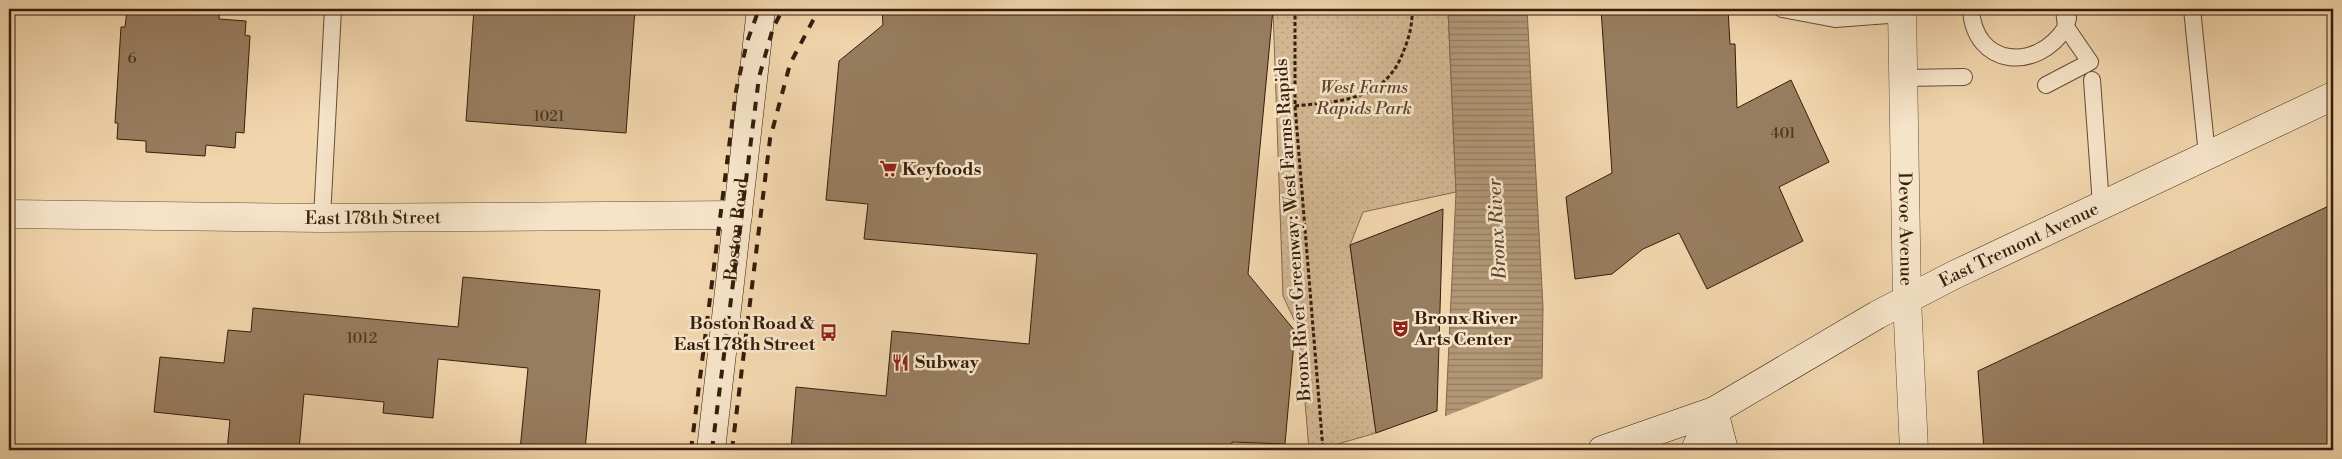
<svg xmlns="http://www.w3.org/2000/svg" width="2342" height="459" font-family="'Libre Bodoni',serif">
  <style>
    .park { fill: url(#park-dots); stroke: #846a4f }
    .water { fill: url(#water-rules); stroke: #80674c }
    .pier { fill: #f1d5ac }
    .building { fill: #977d60; stroke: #361e0d }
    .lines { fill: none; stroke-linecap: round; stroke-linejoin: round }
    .lane-casing { stroke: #654c35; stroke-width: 18 }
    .street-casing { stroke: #654c35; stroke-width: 29 }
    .secondary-casing { stroke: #361e0d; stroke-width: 29 }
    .path { stroke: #361e0d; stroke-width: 3; stroke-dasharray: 4 2.5; stroke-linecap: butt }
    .lane { stroke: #f6e4c9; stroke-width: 16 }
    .street { stroke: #f6e4c9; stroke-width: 28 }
    .secondary { stroke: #f6e4c9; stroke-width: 28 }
    .rail { stroke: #361e0d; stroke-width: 4; stroke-dasharray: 9 9; stroke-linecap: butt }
    .labels { text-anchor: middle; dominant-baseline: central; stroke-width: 5; stroke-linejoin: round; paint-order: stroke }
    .number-label { font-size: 15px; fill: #4e3622 }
    .park-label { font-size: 18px; font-style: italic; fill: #5d442e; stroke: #f6e4c9 }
    .poi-label { font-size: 18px; font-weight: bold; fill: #361e0d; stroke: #f6e4c9; text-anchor: start }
    .street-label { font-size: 18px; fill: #361e0d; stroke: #f6e4c9 }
    .water-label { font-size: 19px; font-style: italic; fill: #614832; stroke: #f6e4c9 }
  </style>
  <defs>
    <pattern id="park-dots" width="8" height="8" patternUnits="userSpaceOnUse" patternTransform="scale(1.25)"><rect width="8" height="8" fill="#d1b691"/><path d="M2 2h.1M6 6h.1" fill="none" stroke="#b49c7c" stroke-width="1.8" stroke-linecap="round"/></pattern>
    <pattern id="water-rules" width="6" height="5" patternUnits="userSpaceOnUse" patternTransform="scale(1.25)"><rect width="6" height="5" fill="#b19776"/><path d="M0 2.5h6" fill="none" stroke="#917b5f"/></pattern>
  </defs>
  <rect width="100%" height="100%" fill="#f1d5ac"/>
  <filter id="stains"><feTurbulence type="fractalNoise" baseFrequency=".004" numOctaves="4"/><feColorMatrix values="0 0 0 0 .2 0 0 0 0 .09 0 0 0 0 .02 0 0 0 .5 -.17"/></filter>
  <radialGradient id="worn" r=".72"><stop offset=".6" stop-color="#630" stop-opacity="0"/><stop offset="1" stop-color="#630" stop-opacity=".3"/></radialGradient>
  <!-- park -->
  <path class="park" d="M1273 9H1448L1456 192 1363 212 1350 245 1376 433 1317 450H1309L1299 330 1283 296Z"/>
  <!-- water -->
  <path class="water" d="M1448 9H1527L1543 307 1541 450H1444L1456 192Z"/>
  <!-- pier -->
  <path class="pier" d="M1546 377 1544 450H1441L1443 417Z"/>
  <!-- building -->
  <path class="building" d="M154 9H220L219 19 246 21 245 35 250 36 244 133 236 132 235 148 206 145 205 156 146 152V141L117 139 118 123H115L121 27H125L127 10 153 11Z
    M474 9H635L626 133 466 121Z
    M882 9H1273L1248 274 1295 331 1285 444 1232 442V450H791L796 387 886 396 892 331 1029 344 1037 254 864 239 868 204 826 200 839 61 883 25Z
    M1601 9H1728L1730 44H1735L1737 108 1791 80 1829 162 1779 187 1803 241 1707 289 1679 233 1643 249 1612 274 1575 279 1566 197 1612 173Z
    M2333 204V415H2329L2331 450H1984L1978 371Z
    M1443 209 1437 411 1376 433 1350 245Z
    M463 277 600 290 585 450H520L528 368 438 359 433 418 383 413 384 402 304 394 299 450H227L230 420 154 412 160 357 224 363 228 330 251 332 253 308 458 327Z"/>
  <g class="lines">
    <defs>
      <path id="lane" d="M1782 9 1835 19 1902 14
        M1971 9C1974 67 2037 73 2066 27L2064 9
        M2192 9 2207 155
        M1904 78 1964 77
        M2092 80 2101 205
        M2046 85 2090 62 2066 27 2068 18
        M322 218 333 9"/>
      <g id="street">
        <path id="s1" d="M1902 9 1907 299 1914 450"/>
        <path id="s2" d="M9 214 322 218 738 215"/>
      </g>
      <g id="secondary">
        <path d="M1714 411 1724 450"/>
        <path id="s3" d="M711 450 761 9"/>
        <path id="s4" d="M1602 450 1714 411 1877 315 1954 275 2333 96"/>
        <path d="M1695 450 1714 411"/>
      </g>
    </defs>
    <!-- lane casing -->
    <use href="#lane" class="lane-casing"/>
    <!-- street casing -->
    <use href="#street" class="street-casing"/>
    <!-- secondary casing -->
    <use href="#secondary" class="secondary-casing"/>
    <!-- path -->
    <path class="path" d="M1295 9V106L1323 450
      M1295 106C1341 101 1386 101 1404 50 1409 38 1413 22 1412 9"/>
    <!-- lane -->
    <use href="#lane" class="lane"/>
    <!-- street -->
    <use href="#street" class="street"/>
    <!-- secondary -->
    <use href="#secondary" class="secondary"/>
    <!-- rail -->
    <path class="rail" d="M691 450 736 91 747 42 759 9
      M712 450 759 77 773 28 783 9
      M732 450 770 139 790 64 819 9"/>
  </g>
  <!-- icons -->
  <defs>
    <symbol id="supermarket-bare" viewBox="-9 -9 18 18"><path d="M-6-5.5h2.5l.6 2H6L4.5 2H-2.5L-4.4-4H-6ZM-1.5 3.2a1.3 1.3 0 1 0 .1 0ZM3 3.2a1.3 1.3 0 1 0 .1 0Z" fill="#8f2418" stroke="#f6e4c9" stroke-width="2.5" paint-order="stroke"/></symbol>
    <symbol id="theatre-bare" viewBox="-9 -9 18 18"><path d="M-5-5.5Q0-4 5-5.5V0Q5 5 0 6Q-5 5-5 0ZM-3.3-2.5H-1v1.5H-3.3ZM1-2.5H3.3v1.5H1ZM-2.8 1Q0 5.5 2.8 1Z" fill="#8f2418" stroke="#f6e4c9" stroke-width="2.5" paint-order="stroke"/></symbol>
    <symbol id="bus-bare" viewBox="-9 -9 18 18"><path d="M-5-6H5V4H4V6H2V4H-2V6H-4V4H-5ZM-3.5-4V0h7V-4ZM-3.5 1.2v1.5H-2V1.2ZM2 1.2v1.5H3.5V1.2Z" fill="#8f2418" stroke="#f6e4c9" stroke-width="2.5" paint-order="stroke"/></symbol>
    <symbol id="restaurant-bare" viewBox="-9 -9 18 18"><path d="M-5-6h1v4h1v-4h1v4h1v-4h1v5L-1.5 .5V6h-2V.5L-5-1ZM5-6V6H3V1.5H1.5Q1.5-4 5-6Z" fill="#8f2418" stroke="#f6e4c9" stroke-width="2.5" paint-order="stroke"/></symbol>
  </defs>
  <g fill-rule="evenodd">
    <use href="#supermarket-bare" x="876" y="156" width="25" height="25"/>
    <use href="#theatre-bare" x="1388" y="316" width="25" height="25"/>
    <use href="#bus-bare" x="816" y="320" width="25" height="25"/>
    <use href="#restaurant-bare" x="888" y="350" width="25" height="25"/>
  </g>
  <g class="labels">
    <!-- number labels -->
    <g class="number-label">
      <text x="132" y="58">6</text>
      <text x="549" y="116">1021</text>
      <text x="1783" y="133">401</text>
      <text x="362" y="338">1012</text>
    </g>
    <!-- park labels -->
    <g class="park-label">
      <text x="1364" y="87">West Farms<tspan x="1364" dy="21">Rapids Park</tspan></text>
    </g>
    <!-- poi labels -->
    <g class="poi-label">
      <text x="902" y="169">Keyfoods</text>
      <text x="1414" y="318">Bronx River<tspan x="1414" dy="21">Arts Center</tspan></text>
      <text x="815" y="323" text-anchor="end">Boston Road &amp;<tspan x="815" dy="21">East 178th Street</tspan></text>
      <text x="915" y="362">Subway</text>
    </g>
    <!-- street labels -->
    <g class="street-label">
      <text stroke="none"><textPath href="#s2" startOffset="364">East 178th Street</textPath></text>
      <text stroke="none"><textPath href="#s3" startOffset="222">Boston Road</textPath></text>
      <text transform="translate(1293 230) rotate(-94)">Bronx River Greenway: West Farms Rapids</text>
      <text stroke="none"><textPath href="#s1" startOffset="220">Devoe Avenue</textPath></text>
      <text stroke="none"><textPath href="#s4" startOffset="466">East Tremont Avenue</textPath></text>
    </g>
    <!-- water labels -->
    <g class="water-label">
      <text transform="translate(1497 229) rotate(-93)">Bronx River</text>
    </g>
  </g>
  <!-- margin -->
  <rect width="2342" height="459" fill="none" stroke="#f1d5ac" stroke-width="30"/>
  <rect x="10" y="10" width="2322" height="439" fill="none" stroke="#361e0d" stroke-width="2.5"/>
  <rect x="15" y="15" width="2312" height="429" fill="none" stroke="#361e0d"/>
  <rect width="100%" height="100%" filter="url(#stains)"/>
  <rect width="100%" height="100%" fill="url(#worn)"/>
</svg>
